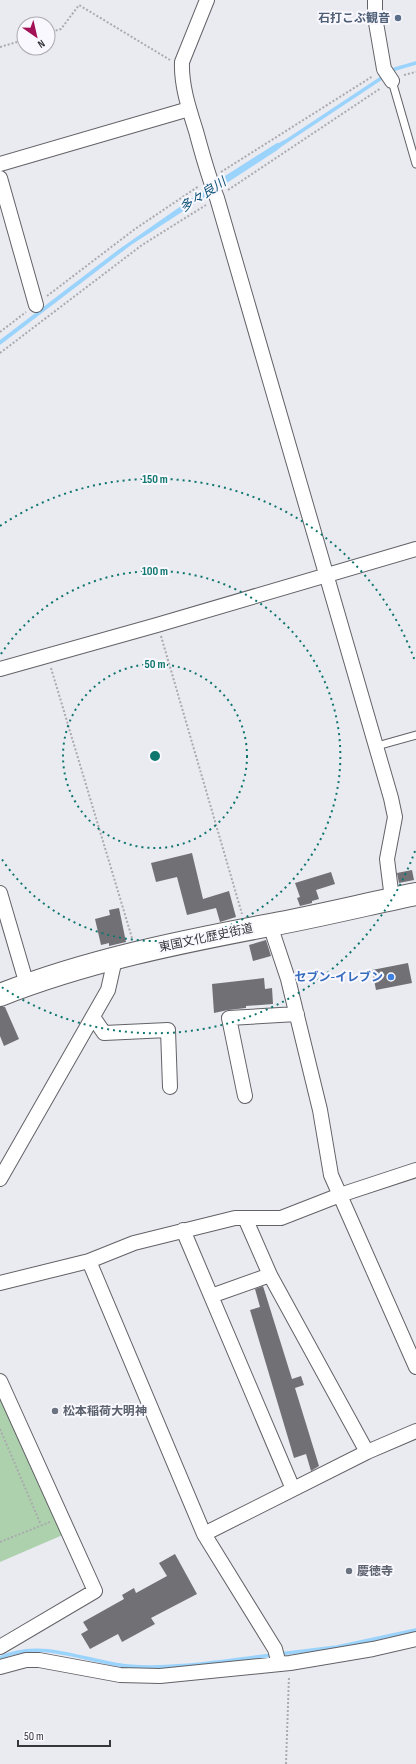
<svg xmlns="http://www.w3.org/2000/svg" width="416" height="1764" font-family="'Sofia Sans Condensed','Noto Sans JP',sans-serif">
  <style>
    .green { fill: #add1ac }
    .water { fill: #9ad3fc }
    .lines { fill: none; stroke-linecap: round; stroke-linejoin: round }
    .stream { stroke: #9ad3fc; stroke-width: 3.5 }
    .building { fill: #707075 }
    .service-casing { stroke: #626267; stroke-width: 9 }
    .minor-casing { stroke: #626267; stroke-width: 16 }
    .trunk-casing { stroke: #626267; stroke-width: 24 }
    .path { stroke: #aaaaaf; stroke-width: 2; stroke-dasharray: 2 2; stroke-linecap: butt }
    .service { stroke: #fff; stroke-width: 7 }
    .minor { stroke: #fff; stroke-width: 14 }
    .trunk { stroke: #fff; stroke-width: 22 }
    .ring { fill: none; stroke: #0f766e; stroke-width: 2; stroke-dasharray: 2 4 }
    .service-dot { fill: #5c6f8a; stroke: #f8f8fe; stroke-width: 1.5 }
    .shop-dot { fill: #3f7fe0; stroke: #f8f8fe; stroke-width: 1.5 }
    .worship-dot { fill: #6b7280; stroke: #f8f8fe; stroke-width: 1.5 }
    .labels { text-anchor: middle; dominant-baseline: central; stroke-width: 4; stroke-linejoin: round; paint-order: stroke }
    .service-label { font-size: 12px; font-weight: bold; fill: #4e5e75; stroke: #f8f8fe; text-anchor: end }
    .street-label { font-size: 12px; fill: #37373a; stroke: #f8f8fe }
    .shop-label { font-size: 12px; font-weight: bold; fill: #366cbe; stroke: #f8f8fe; text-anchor: end }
    .worship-label { font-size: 12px; font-weight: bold; fill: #5b616d; stroke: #f8f8fe; text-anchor: start }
    .water-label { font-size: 13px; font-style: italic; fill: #0b5177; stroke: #f8f8fe }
    .centre { fill: #0f766e; stroke: #f8f8fe; stroke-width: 2 }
    .ring-label { font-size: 12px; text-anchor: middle; font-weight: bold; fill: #0f766e; stroke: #f8f8fe; stroke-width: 4; stroke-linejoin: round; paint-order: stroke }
  </style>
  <rect width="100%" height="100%" fill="#eaeaf1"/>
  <!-- green -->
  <path class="green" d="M0 1390 65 1534 0 1562Z"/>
  <!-- water -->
  <path class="water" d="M284 140 286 143 276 151 131 245 0 345V340L118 250 214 183 277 143H279Z"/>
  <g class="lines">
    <!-- stream -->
    <path class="stream" d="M391 72 395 69 416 63
      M282 144 386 75
      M279 1654 337 1647 416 1630
      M0 1658C40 1638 86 1662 128 1666 176 1670 226 1660 273 1655"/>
  </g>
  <!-- building -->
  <path class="building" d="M192 853 203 899 229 891 236 917 220 922 216 908 187 915 177 877 156 882 151 863Z
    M412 870 414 880 399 883 397 873Z
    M331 872 335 884 316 890 319 899 312 901V903L300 906 297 898 300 897 295 883Z
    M119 908 126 942 109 946V943L101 945 95 919 110 915 109 910Z
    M266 940 271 956 253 961 249 945Z
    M408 963 412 983 376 990 372 970Z
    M264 978 265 989 272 988 273 1004 246 1006V1008L228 1010 214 1013 212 984Z
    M0 1007H5L19 1039 4 1046 0 1036Z
    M263 1286 292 1379 301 1376 304 1385 295 1388 319 1466 311 1471 306 1454 294 1458 250 1310 260 1307 255 1289Z
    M175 1554 197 1594 151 1618 155 1624 122 1642 118 1634 90 1649 81 1634 88 1630 83 1622 124 1599 122 1595 134 1588 136 1593 167 1576 159 1563Z"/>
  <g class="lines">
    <defs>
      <path id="service" d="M392 81 416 164
        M377 746 416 735"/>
      <path id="minor" d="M207 0 182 62C181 85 189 109 196 131 202 153 208 176 217 198L391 798 395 817 387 859 392 899
        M375 0V17L384 69 392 81
        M0 164 189 109
        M0 178 36 305
        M0 669 157 625 416 549
        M0 893 27 985
        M270 925 288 979 320 1110 331 1175 416 1367
        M93 1017 104 1033 168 1030 170 1087
        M245 1096 229 1018 297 1014
        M0 1179 108 990 115 959
        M245 1218 270 1275
        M183 1230 293 1489
        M89 1261 204 1534 275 1649 279 1664
        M0 1283 89 1261 134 1243 235 1218H281L340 1195 416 1170
        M211 1296 270 1275 367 1452
        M0 1381 95 1591 0 1647
        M204 1534 367 1452 416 1431
        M0 1667 26 1660H39L120 1675 160 1676 290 1663 373 1649 416 1639"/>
      <path id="trunk" d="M0 995C86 961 180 942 270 925 319 916 367 904 416 894"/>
    </defs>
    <!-- service casing -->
    <use href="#service" class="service-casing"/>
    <!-- minor casing -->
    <use href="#minor" class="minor-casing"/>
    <!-- trunk casing -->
    <use href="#trunk" class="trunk-casing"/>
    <!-- path -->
    <path class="path" d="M48 33 61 29 79 5 170 60
      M0 47 24 40
      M404 75 416 72
      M221 172 373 76
      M228 190 381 88
      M47 296 135 229 199 186
      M0 332 26 312
      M0 353 142 245 206 205
      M161 636 242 914
      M51 668 132 938
      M0 1429 41 1525
      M0 1542 50 1522
      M286 1764 289 1676"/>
    <!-- service -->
    <use href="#service" class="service"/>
    <!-- minor -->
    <use href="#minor" class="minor"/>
    <!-- trunk -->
    <use href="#trunk" class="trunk"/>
  </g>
  <!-- distance rings -->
  <g class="ring">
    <circle cx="155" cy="756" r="92"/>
    <path d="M1 654A185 185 0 1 1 1 858"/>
    <path d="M415 851A277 277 0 0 1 0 986M0 526A277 277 0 0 1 415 661"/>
  </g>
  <!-- markers -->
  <circle class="service-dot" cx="398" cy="18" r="4"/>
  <circle class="shop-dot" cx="391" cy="977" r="4"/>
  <g class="worship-dot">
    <circle cx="55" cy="1411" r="4"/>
    <circle cx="349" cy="1571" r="4"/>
  </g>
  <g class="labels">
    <!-- service labels -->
    <g class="service-label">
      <text x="390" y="18">石打こぶ観音</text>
    </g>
    <!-- street labels -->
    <g class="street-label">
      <text transform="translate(206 938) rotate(-12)">東国文化歴史街道</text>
    </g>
    <!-- shop labels -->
    <g class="shop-label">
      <text x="383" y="977">セブン-イレブン</text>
    </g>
    <!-- worship labels -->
    <g class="worship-label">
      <text x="63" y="1411">松本稲荷大明神</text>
      <text x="357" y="1571">慶徳寺</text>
    </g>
    <!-- water labels -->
    <g class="water-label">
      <text transform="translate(203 195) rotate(-33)">多々良川</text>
    </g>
  </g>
  <circle cx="155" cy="756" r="6" class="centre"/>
  <g class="ring-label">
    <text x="155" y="483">150 m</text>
    <text x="155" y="575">100 m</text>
    <text x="155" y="668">50 m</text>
  </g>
  <!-- north arrow -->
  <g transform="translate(36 36) rotate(146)"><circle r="19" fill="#f8f8fe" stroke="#ababb0"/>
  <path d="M0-3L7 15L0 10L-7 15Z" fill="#a21055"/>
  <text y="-6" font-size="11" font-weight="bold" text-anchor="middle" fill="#37373a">N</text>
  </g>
  <!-- scale -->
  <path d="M18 1740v6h92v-6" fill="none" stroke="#37373a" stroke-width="2"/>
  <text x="24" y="1740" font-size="12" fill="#37373a" stroke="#f8f8fe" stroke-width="3" paint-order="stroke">50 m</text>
</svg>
